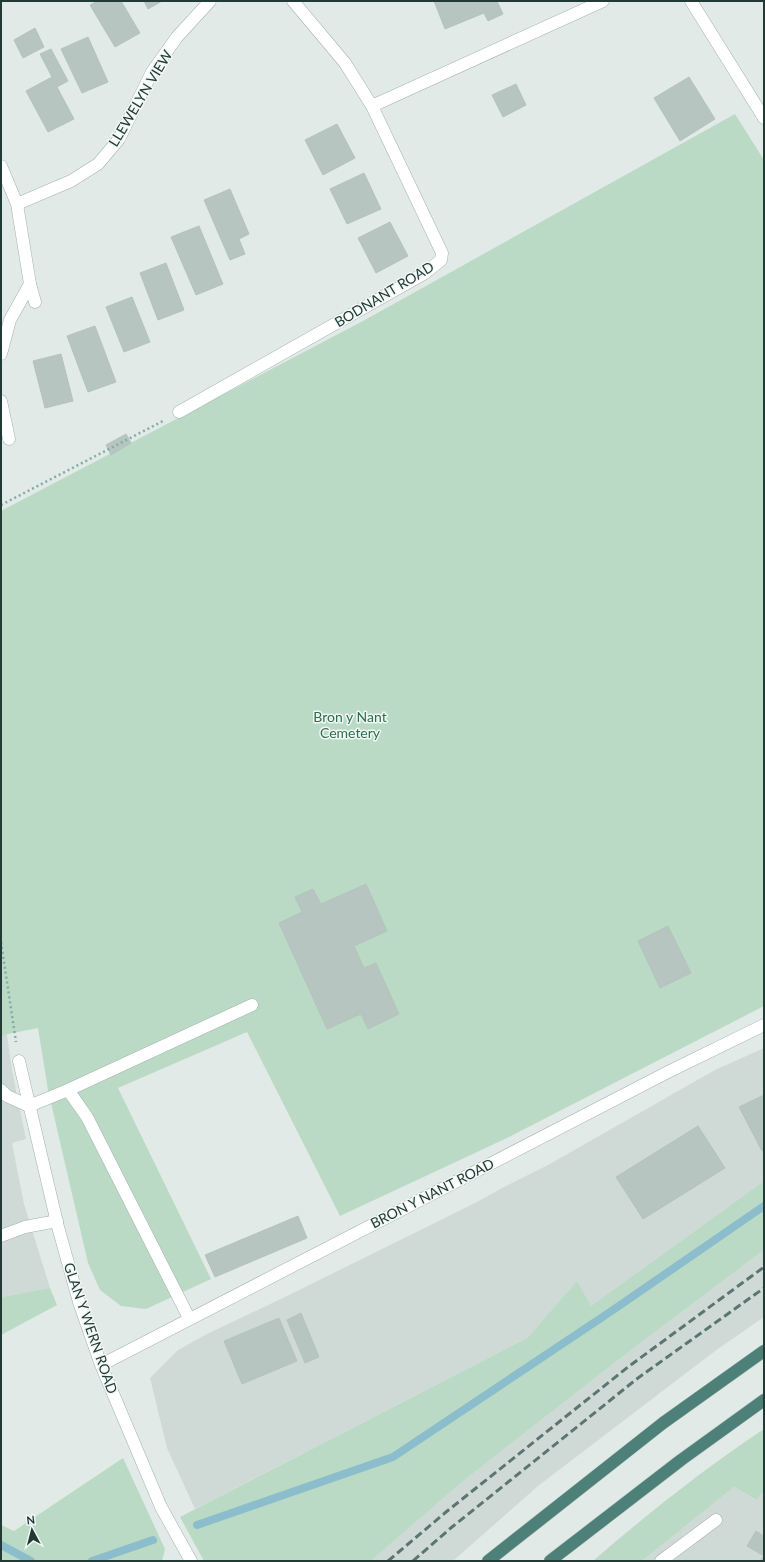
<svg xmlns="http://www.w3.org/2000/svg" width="765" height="1562" font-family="Lato,sans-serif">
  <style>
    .built { fill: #cfdad6 }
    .green { fill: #bbdac6 }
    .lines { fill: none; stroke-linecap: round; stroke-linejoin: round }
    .stream { stroke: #8cbdcc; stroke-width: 8 }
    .building { fill: #b6c5c0; stroke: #b4c3be }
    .service-casing { stroke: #a4b2ae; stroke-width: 13 }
    .minor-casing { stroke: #a4b2ae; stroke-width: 13 }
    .tertiary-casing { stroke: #a4b2ae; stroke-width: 13 }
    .trunk-casing { stroke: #bdc4c2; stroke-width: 13 }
    .path { stroke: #83aca3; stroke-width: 2.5; stroke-dasharray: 2 3; stroke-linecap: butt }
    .service { stroke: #fff; stroke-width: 12 }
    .minor { stroke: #fff; stroke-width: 12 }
    .tertiary { stroke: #fff; stroke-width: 12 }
    .trunk { stroke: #4c8079; stroke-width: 12 }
    .rail { stroke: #5d7571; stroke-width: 3; stroke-dasharray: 8 4; stroke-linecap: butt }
    .labels { text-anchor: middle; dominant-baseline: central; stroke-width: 3; stroke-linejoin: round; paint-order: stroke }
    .street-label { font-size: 14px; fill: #223a35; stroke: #f1f7f5 }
    .park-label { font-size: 14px; fill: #2f6e4d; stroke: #f1f7f5 }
  </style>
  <rect width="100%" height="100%" fill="#e1eae7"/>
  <!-- built -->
  <path class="built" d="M1 994 12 1070 26 1139 12 1143 24 1204 50 1288 1 1297Z
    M764 1048V1181L590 1307 577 1281 527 1338 195 1509 167 1448 150 1378 178 1350 209 1333 285 1297 477 1202 504 1187 548 1165 715 1070Z
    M764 1250V1317L715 1351 538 1486 453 1561H371L462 1482 626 1354Z
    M734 1487 755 1500 764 1491V1561H642Z"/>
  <!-- green -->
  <path class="green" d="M735 114 764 160V1006L507 1138 340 1216 247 1032 118 1088 211 1279 146 1309 121 1306 100 1290 88 1263 48 1090 38 1028 3 1035 1 1041V511L363 321Z
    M764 1181V1250L626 1354 462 1482 371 1561H204L180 1517 527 1338 577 1281 591 1306Z
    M50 1288 57 1305 1 1335V1297Z
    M764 1429V1491L756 1500 734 1487 642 1561H593C647 1514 704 1469 764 1429Z
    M123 1458 165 1549 162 1561H1V1525L14 1531Z"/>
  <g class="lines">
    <!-- stream -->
    <path class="stream" d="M197 1525 393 1457 613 1310 764 1206
      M1 1545 31 1561
      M92 1561 153 1540"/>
  </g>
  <!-- building -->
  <path class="building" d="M98 1H121L140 33 115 47 90 5Z
    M144 1H162L148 9Z
    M434 1H497L503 14 488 21 484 13 445 29Z
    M35 28 44 47 23 58 14 40Z
    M88 37 108 82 82 93 61 49Z
    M51 49 68 81 57 87 74 119 48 132 26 91 52 77 40 54Z
    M689 77 715 119 680 141 654 98Z
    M516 84 526 105 503 117 492 95Z
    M337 124 355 158 323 175 305 140Z
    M364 173 381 209 347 224 330 189Z
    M230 189 249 234 239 239 245 254 230 260 204 200Z
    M390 222 408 256 376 273 358 238Z
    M199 226 223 284 196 295 171 237Z
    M166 263 184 310 158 320 140 273Z
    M132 297 150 342 124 352 106 307Z
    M95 326 116 382 88 392 67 336Z
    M61 354 73 401 45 408 33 361Z
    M126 434 131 443 111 455 106 445Z
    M366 884 387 931 354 946 364 968 376 963 399 1014 368 1029 361 1014 327 1029 279 923 302 912 295 897 313 889 321 904Z
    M668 926 691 973 660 988 638 941Z
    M764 1095V1149L762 1151 739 1107Z
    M698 1126 725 1168 643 1219 616 1177Z
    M298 1216 307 1238 215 1277 205 1255Z
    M301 1313 319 1357 305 1363 287 1320Z
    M279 1318 297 1361 242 1384 224 1341Z
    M756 1531 764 1536V1561H760L764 1556 747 1546Z"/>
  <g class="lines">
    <defs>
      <path id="service" d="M1 354 10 320 30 284
        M1 401 9 439
        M1 1090 7 1096 29 1106 68 1090 87 1117 189 1318
        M68 1090 252 1005
        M1 1236 25 1227 57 1221
        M661 1561 716 1520"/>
      <path id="minor" d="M372 106 603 1
        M1 166 17 204 30 284 35 302
        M17 204 71 181 98 164 119 139 152 72 177 37 210 1
        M179 412 425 273 441 260 442 253 372 106 345 63 293 1
        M19 1061 58 1227 79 1302 101 1365 161 1507 191 1561
        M101 1365 668 1072 764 1025"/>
      <path id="tertiary" d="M691 1 764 118"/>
      <path id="trunk" d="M488 1561 663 1423 764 1351
        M550 1561 681 1460 764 1400"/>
    </defs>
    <!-- service casing -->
    <use href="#service" class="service-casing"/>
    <!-- minor casing -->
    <use href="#minor" class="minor-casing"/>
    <!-- tertiary casing -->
    <use href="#tertiary" class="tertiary-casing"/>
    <!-- trunk casing -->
    <use href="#trunk" class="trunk-casing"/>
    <!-- path -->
    <path class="path" d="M1 505 163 421
      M1 942 16 1042"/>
    <!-- service -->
    <use href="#service" class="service"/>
    <!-- minor -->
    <use href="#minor" class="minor"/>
    <!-- tertiary -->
    <use href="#tertiary" class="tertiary"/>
    <!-- trunk -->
    <use href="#trunk" class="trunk"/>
    <!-- rail -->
    <path class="rail" d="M388 1561 446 1512 628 1367 764 1267
      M413 1561 452 1527 638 1378 764 1288"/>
  </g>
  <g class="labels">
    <!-- street labels -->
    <g class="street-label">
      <text transform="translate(140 98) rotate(-59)">LLEWELYN VIEW</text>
      <text transform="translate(384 294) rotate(-31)">BODNANT ROAD</text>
      <text transform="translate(432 1193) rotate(-27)">BRON Y NANT ROAD</text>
      <text transform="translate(91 1328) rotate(71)">GLAN Y WERN ROAD</text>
    </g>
    <!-- park labels -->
    <g class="park-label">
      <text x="350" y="716">Bron y Nant<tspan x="350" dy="16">Cemetery</tspan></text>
    </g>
  </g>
  <!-- border -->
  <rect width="765" height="1562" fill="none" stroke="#223a35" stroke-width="4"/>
  <!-- north arrow -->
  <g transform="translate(32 1530) rotate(353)" stroke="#f1f7f5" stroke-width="3" paint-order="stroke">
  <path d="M0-3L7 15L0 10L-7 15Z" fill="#223a35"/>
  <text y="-6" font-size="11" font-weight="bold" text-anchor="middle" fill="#223a35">N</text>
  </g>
</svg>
